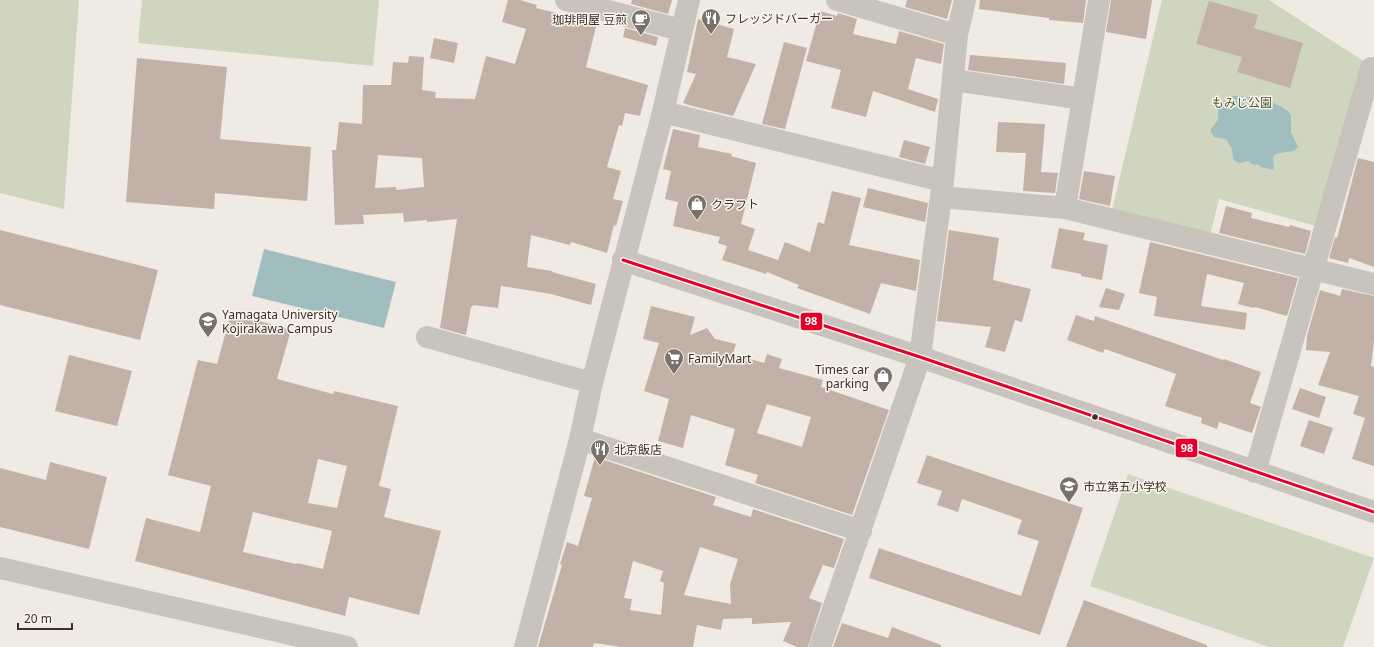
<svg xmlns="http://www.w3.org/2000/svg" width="1374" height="647" font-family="'Noto Sans','Noto Sans JP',sans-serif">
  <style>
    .green { fill: #cfd5be }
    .water { fill: #a0bec0 }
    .building { fill: #c2b1a6; fill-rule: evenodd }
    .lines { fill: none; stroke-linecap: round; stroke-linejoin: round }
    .minor { stroke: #c8c3bd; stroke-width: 22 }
    .bus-1-casing { stroke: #fbf5ed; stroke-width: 6 }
    .bus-1 { stroke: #e4002b; stroke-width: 3 }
    .bus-dot { fill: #3a302a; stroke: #fbf5ed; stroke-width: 1.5 }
    .labels { text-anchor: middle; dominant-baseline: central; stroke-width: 3; stroke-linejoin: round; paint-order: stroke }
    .poi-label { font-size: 12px; fill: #3a302a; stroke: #fbf5ed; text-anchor: start }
    .park-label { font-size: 12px; fill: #45582e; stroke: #fbf5ed }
    .line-badge { stroke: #fbf5ed; stroke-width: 1.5 }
    .badge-label { font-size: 11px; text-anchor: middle; font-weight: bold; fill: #fff }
  </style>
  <rect width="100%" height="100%" fill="#efebe4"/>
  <!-- green -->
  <path class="green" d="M0 0H79L64 209 0 193Z
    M142 0H379L373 66 138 43Z
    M1162 0H1269L1365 62 1316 226 1219 199 1210 235 1112 210Z
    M1128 474 1374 558 1343 647H1269L1090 586Z"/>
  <!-- water -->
  <path class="water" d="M1233 96C1247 95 1283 102 1291 115V132L1298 147C1293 154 1283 151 1276 154L1273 157 1274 168 1273 170 1261 167 1258 164 1253 165 1248 161 1241 163 1236 162 1233 158 1232 149 1226 139 1214 137 1210 130 1218 120V111L1222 102Z
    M264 249 396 282 384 328 252 296Z"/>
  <!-- building -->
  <path class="building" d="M508 0H520L537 5 536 8 597 23 586 67 648 85 640 116 625 113 622 126 619 125 607 167 621 171 613 199 623 201 616 226 614 225 607 253 571 242 570 245 531 235 527 267 552 271V272L596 284 591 305 551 294 501 286 498 308 473 305 472 307H471L466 335 440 328 457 219 427 222V220L404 222 403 213 363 215 364 224 335 225 332 150H336L339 122 362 124 363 85H391L393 62 408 63 409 56 424 57 422 90 436 92 435 98 475 99 486 56 515 64 526 29 502 22ZM378 155 422 158 424 187 396 190V187L375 188Z
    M632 0H672L668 14 631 4Z
    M907 0H952L947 19 905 7Z
    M980 0H1086L1083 23 1049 20V18L979 9Z
    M1111 0H1152L1146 39 1106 32Z
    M1209 1 1258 15 1254 28 1303 43 1290 88 1237 72 1242 57 1196 44Z
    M820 11 837 16 838 13 857 19 853 34 896 44 899 31 944 44 941 64 916 58 908 89 938 99 935 112 873 91 866 117 831 108 841 70 806 61Z
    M698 19 734 29 727 57 756 64 733 116 692 106 683 103 696 74 687 72Z
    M625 28 658 37 656 46 623 37Z
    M434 38 458 43 454 63 430 58Z
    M784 42 807 48 785 129 762 124Z
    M970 55 1066 63 1064 84 968 70Z
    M137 58 227 67 220 139 311 147 307 201 215 193 214 209 126 202Z
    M998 122 1045 124 1041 172 1058 173 1055 193 1023 191 1026 153 996 152Z
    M673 129 700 135 698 147 732 154 731 156 756 163 741 224 755 229 748 250 778 260 785 242 810 252 818 222 824 224 832 191 861 198 849 245 920 260 916 291 881 283 870 314 797 288 799 285 767 272 766 274 722 260 727 246 718 243 720 237 673 226 678 202 665 199 671 171 663 169Z
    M904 140 930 147 925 164 899 157Z
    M1358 158 1374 162V267L1349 258 1348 263 1329 258 1335 237 1337 238Z
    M1084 171 1115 176 1110 206 1079 199Z
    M868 188 928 203 925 222 863 207Z
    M1226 206 1252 213 1251 218 1289 227 1290 225 1311 231 1305 254 1219 233Z
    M1059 228 1085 233 1083 240 1108 245 1102 280 1081 276V274L1051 268Z
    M0 230 158 270 140 340 0 305Z
    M949 230 999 238 993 280 1031 289 1022 322 1015 320 1005 352 985 347 991 327 937 321Z
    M1150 242 1298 278 1287 316 1255 307 1254 308 1238 304 1244 283 1207 274 1201 306 1247 313 1245 330 1154 316 1157 297 1139 293Z
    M1106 288 1125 294 1119 310 1099 307Z
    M1342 289 1374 296V342L1371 366 1374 367V466L1352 459 1365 418 1353 414 1359 396 1318 385 1330 352 1306 350 1307 336 1320 290 1340 296Z
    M651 306 695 317 690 335 707 328 715 339 736 344 733 354 764 363 767 354 782 359 779 368 823 380 821 387 889 410 852 515 755 483 758 475 725 465 735 429 691 415 683 448 658 441 669 399 644 391 659 343 643 339ZM767 404 811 417 802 447 757 433Z
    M231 313 291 330 277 379 333 394 334 391 398 406 379 486 391 489 384 517 441 531 419 615 349 597 345 616 135 561 146 518 200 532 211 486 168 475 198 360 217 364ZM318 459 347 466 337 508 308 503ZM253 512 332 531 323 569 297 563 296 564 243 552Z
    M1076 315 1094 321 1095 316 1223 360 1224 359 1261 372 1250 403 1261 407 1252 433 1219 422 1217 429 1201 423 1202 418 1165 406 1176 374 1105 349 1103 353 1067 340Z
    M69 355 132 371 117 426 55 411Z
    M1300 388 1326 397 1319 418 1292 409Z
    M1309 420 1333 428 1324 454 1300 446Z
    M927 455 1083 508 1040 635 869 578 879 548 1021 596 1039 541 1017 534 1022 520 962 499 958 512 937 505 942 491 917 483Z
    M595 457 716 497 713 505 751 517 753 509 844 539 834 568 823 565 809 598 822 603 808 647H797L783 641 791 622 752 624V618L723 619 721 630 697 625 693 647H621L594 643 593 647H538L562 565 560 564 567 542 578 546 592 498 584 496ZM700 547 738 559 730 584 731 604 684 595ZM633 561 663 571 660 581 664 583 661 615 630 610 632 599 624 598Z
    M50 462 107 477 89 549 0 527V468L46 480Z
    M1084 600 1207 645V647H1066Z
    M842 623 888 638 892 627 941 645V647H833Z"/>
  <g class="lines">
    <!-- minor -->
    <path class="minor" d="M566 0 681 30
      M837 0 957 35
      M953 80 1083 99
      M663 112 943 181
      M941 197 1065 208 1374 284
      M1065 208 1099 0
      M623 260 920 357 1374 512
      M427 337 592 383
      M580 439 861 531
      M1255 472 1371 68
      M0 568 347 647
      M525 647 580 439 592 383 663 112 689 0
      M820 647 920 357 943 181 957 35 965 0"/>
    <defs>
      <path id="bus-1" d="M623 260 920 357 1374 512"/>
    </defs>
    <!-- bus-1 casing -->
    <use href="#bus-1" class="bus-1-casing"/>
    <!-- bus-1 -->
    <use href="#bus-1" class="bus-1"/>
  </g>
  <!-- icons -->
  <defs>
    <symbol id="restaurant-pin" viewBox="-11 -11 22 30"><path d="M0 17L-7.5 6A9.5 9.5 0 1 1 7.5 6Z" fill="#79716b" stroke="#fbf5ed"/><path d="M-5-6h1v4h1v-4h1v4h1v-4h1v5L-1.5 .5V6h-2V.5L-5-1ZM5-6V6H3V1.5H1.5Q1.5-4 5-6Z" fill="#fff"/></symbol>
    <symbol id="cafe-pin" viewBox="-11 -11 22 30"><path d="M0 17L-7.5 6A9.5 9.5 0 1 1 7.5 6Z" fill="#79716b" stroke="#fbf5ed"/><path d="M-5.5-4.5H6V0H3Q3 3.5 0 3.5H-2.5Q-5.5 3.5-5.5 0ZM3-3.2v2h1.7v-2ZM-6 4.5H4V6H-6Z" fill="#fff"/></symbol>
    <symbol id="shop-pin" viewBox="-11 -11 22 30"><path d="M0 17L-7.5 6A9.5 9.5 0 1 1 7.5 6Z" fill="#79716b" stroke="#fbf5ed"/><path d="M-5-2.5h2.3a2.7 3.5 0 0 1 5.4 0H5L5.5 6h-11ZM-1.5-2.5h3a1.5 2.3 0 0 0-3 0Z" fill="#fff"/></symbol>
    <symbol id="university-pin" viewBox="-11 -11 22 30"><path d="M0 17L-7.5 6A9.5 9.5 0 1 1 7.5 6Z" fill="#79716b" stroke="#fbf5ed"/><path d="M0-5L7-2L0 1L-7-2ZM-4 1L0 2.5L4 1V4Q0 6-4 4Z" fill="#fff"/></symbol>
    <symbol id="supermarket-pin" viewBox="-11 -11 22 30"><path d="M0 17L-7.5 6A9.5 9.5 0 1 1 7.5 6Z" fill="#79716b" stroke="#fbf5ed"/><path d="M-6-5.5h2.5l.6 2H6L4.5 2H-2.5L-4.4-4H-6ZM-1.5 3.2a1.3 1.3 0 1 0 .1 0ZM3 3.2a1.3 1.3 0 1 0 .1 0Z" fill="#fff"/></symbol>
    <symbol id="school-pin" viewBox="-11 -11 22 30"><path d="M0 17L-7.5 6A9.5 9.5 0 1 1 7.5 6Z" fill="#79716b" stroke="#fbf5ed"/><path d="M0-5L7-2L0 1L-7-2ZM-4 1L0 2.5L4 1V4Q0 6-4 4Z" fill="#fff"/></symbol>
  </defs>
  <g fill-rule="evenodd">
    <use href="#restaurant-pin" x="700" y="7" width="22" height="30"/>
    <use href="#cafe-pin" x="630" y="8" width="22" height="30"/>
    <use href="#shop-pin" x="686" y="193" width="22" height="30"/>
    <use href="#university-pin" x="197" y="310" width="22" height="30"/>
    <use href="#supermarket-pin" x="663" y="347" width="22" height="30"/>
    <use href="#shop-pin" x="872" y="365" width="22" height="30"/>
    <use href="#restaurant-pin" x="589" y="438" width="22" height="30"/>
    <use href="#school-pin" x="1058" y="475" width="22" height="30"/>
  </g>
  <!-- markers -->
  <circle class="bus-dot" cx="1095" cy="417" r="3.5"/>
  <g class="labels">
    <!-- poi labels -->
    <g class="poi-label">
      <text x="725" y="18">フレッジドバーガー</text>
      <text x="627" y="19" text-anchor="end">珈琲問屋 豆煎</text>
      <text x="711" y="204">クラフト</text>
      <text x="222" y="314">Yamagata University<tspan x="222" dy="14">Kojirakawa Campus</tspan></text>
      <text x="688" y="358">FamilyMart</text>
      <text x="869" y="369" text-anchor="end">Times car<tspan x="869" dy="14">parking</tspan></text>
      <text x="614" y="449">北京飯店</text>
      <text x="1083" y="486">市立第五小学校</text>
    </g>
    <!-- park labels -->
    <g class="park-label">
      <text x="1242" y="102">もみじ公園</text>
    </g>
  </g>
  <g class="line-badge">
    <rect x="800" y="312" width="23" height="19" rx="4" fill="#e4002b"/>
    <rect x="1175" y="438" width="23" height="20" rx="4" fill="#e4002b"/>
  </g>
  <g class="badge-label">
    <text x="811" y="325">98</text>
    <text x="1187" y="452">98</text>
  </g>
  <!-- scale -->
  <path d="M18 623v6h54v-6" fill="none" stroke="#3a302a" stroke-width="2"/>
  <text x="24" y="623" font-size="12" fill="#3a302a" stroke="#fbf5ed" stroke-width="3" paint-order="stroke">20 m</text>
</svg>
